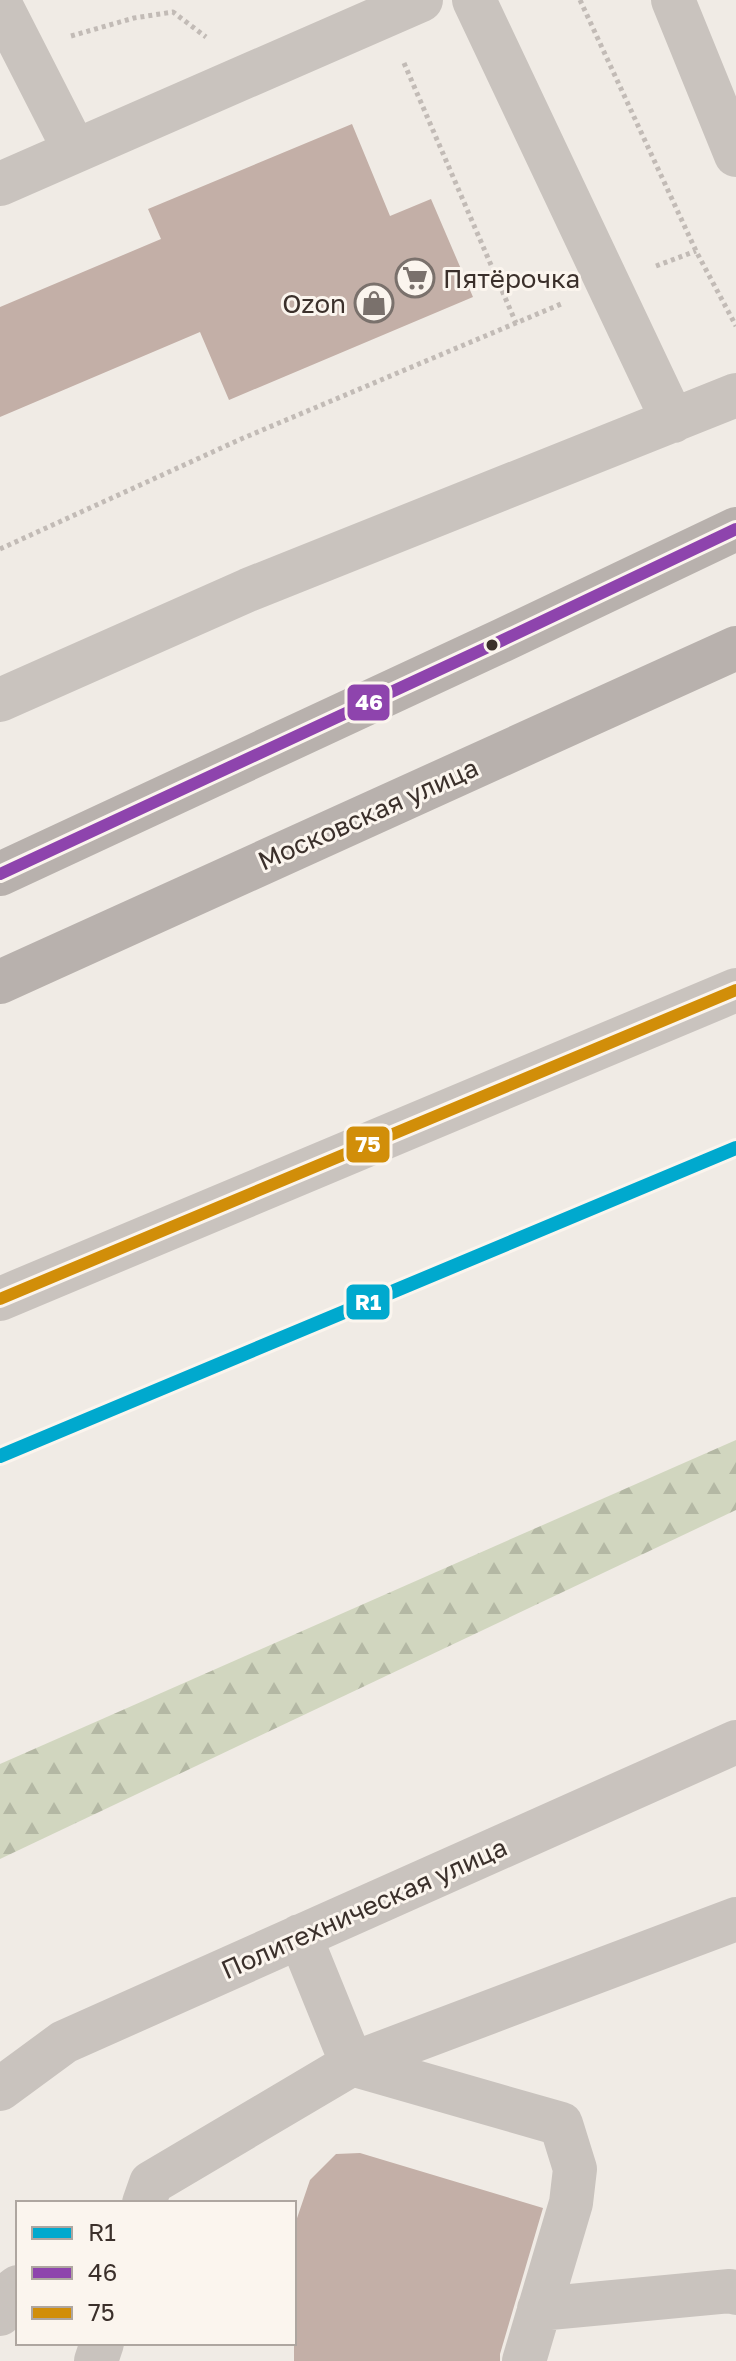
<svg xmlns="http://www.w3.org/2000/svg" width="736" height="2361" font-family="'Golos Text',sans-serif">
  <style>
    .forest { fill: url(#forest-firs) }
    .building { fill: #c3afa7 }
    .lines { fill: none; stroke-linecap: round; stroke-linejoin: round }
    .path { stroke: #c2bbb6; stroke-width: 5; stroke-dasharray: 4 4; stroke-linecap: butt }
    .minor { stroke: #c9c3be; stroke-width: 44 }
    .major { stroke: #b8b1ad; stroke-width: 44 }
    .bus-1-casing { stroke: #fbf5ee; stroke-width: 18 }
    .bus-2-casing { stroke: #fbf5ee; stroke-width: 18 }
    .bus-1 { stroke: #8e44ad; stroke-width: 12 }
    .bus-2 { stroke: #d18e09; stroke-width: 12 }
    .rail-1-casing { stroke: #fbf5ee; stroke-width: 20 }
    .rail-1 { stroke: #00a9ce; stroke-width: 14 }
    .bus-dot { fill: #3b302b; stroke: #fbf5ee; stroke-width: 3 }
    .labels { text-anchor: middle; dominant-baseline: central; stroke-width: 6; stroke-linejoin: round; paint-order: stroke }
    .poi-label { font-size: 26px; fill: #3b302b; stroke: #fbf5ee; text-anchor: start }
    .street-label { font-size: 26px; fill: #3b302b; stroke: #fbf5ee }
    .line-badge { stroke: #fbf5ee; stroke-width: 3 }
    .badge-label { font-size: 22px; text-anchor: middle; font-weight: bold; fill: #fff }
  </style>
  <defs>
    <pattern id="forest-firs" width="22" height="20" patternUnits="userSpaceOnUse" patternTransform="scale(2)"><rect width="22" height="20" fill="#d1d6bf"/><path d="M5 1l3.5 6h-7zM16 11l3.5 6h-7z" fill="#b4b8a4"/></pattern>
  </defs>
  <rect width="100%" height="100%" fill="#f0ebe5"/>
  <!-- forest -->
  <path class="forest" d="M736 1440V1510L0 1859V1764Z"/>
  <!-- building -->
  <path class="building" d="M352 124 390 216 431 199 473 297 229 400 200 332 0 417V307L161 239 148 209Z
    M360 2153 543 2208 500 2354V2361H294V2227L310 2180 336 2154Z"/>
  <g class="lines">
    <!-- path -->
    <path class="path" d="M580 0 696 251 736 326
      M71 36 134 18 173 12 206 37
      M404 63 516 323
      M656 266 696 251
      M0 549 241 439 561 304"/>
    <!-- minor -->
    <path class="minor" d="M474 0 673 421
      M673 0 736 155
      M0 4 75 151
      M0 184 421 0
      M0 700 248 590 736 395
      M0 1299 736 990
      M300 1936 352 2064 736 1919
      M0 2089 64 2042 736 1742
      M144 2203 151 2183 352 2064 561 2124 575 2169 571 2203 524 2361
      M539 2309 730 2291 736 2293
      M0 2314 5 2297 18 2287
      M96 2361 102 2343"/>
    <!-- major -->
    <path class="major" d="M0 874 503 640 736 529
      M0 982 736 648"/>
    <defs>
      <path id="bus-1" d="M0 874 503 640 736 529"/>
      <path id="bus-2" d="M0 1299 736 990"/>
    </defs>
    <!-- bus-1 casing -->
    <use href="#bus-1" class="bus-1-casing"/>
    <!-- bus-2 casing -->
    <use href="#bus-2" class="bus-2-casing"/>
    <!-- bus-1 -->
    <use href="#bus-1" class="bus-1"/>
    <!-- bus-2 -->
    <use href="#bus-2" class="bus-2"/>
    <defs>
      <path id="rail-1" d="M0 1456 736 1148"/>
    </defs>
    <!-- rail-1 casing -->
    <use href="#rail-1" class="rail-1-casing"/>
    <!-- rail-1 -->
    <use href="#rail-1" class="rail-1"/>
  </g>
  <!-- icons -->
  <defs>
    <symbol id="supermarket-ring" viewBox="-11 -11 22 22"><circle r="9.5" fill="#fbf5ee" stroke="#7a716c" stroke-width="1.5"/><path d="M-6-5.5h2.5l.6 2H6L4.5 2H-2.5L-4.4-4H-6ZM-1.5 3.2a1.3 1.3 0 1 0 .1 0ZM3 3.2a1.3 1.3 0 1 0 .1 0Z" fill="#7a716c"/></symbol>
    <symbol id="shop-ring" viewBox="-11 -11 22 22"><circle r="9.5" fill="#fbf5ee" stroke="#7a716c" stroke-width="1.5"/><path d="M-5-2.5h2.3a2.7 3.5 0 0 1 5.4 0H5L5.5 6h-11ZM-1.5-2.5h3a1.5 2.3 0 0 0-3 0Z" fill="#7a716c"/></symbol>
  </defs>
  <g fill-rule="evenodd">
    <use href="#supermarket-ring" x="393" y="256" width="44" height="44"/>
    <use href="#shop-ring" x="352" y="281" width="44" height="44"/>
  </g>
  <!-- markers -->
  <circle class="bus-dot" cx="492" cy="645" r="7"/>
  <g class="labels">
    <!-- poi labels -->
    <g class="poi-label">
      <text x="443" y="278">Пятёрочка</text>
      <text x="346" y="303" text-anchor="end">Ozon</text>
    </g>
    <!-- street labels -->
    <g class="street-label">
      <text transform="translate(368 814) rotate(-24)">Московская улица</text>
      <text transform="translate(364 1908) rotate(-24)">Политехническая улица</text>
    </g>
  </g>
  <g class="line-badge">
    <rect x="346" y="683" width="45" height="39" rx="8" fill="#8e44ad"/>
    <rect x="345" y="1125" width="46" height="39" rx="8" fill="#d18e09"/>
    <rect x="345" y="1283" width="46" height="38" rx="8" fill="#00a9ce"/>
  </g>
  <g class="badge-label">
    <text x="369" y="710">46</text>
    <text x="368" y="1152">75</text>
    <text x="368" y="1310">R1</text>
  </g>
  <!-- legend -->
  <rect x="16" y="2201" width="280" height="144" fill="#fbf5ee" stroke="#aea6a0" stroke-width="2"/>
  <rect x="32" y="2227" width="40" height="12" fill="#00a9ce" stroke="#aea6a0" stroke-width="2"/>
  <text x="88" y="2241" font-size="24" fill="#3b302b">R1</text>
  <rect x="32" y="2267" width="40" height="12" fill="#8e44ad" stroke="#aea6a0" stroke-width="2"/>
  <text x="88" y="2281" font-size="24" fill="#3b302b">46</text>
  <rect x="32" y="2307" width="40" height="12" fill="#d18e09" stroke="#aea6a0" stroke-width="2"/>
  <text x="88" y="2321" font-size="24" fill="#3b302b">75</text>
</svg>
